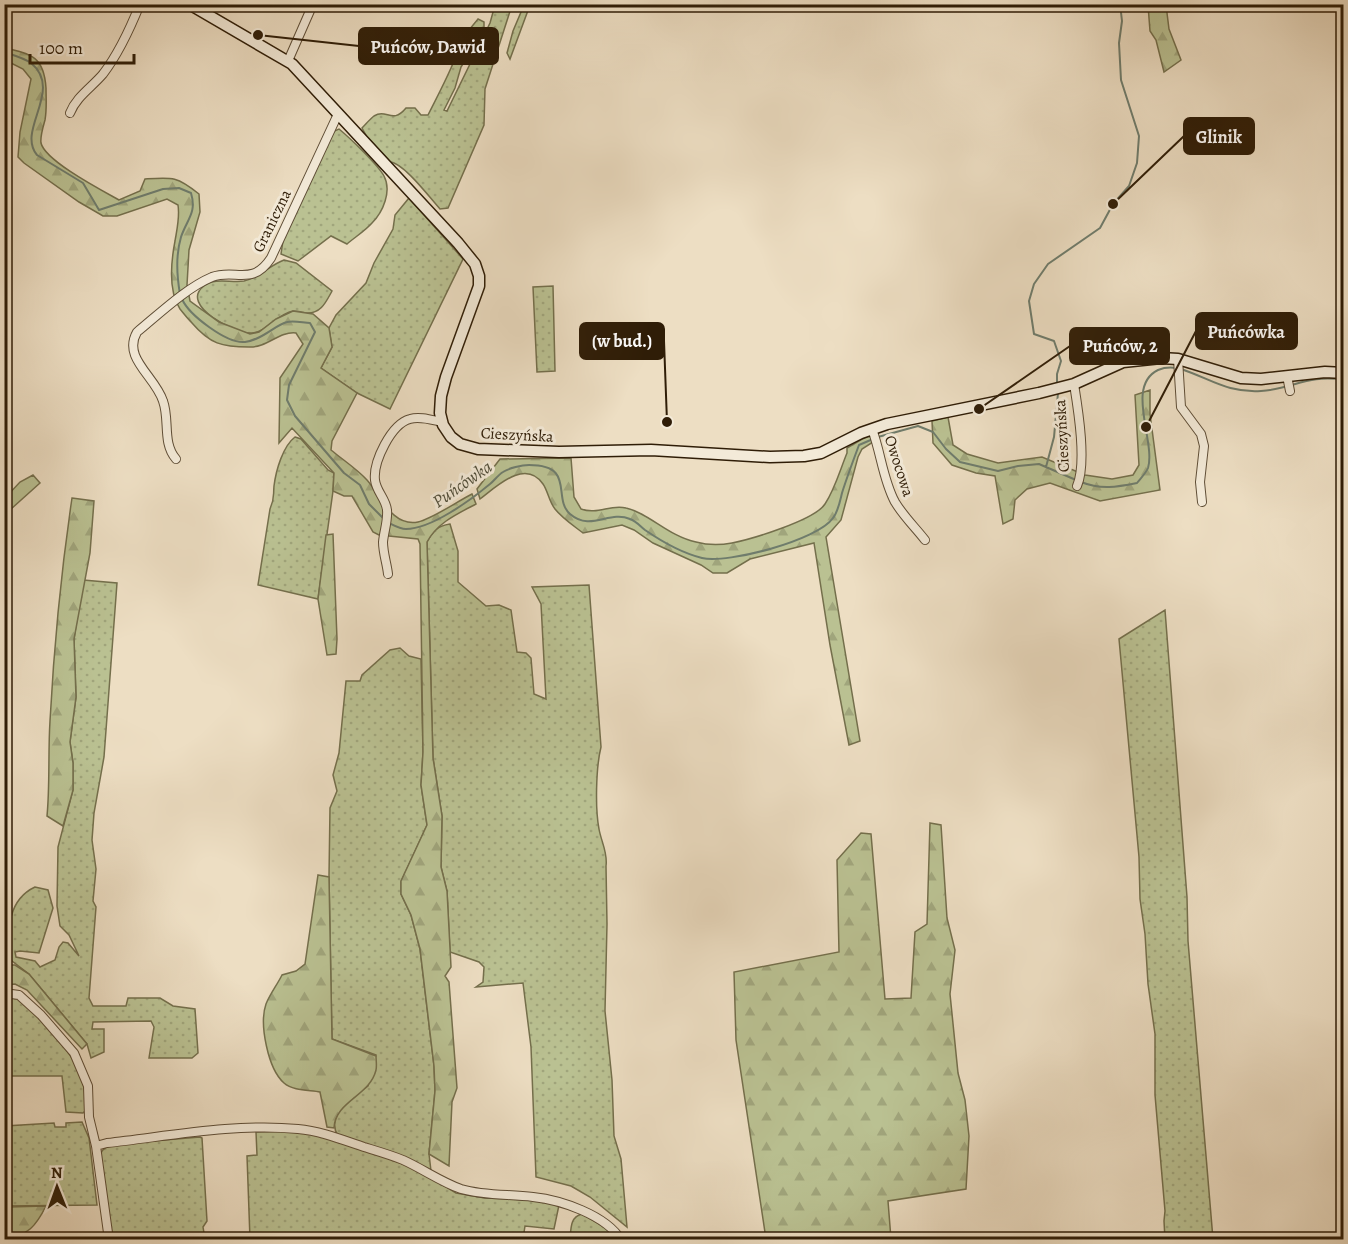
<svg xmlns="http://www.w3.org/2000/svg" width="1348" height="1244" font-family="Alegreya,serif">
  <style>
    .grass { fill: url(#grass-dots); stroke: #746f4c; stroke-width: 1.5 }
    .forest { fill: url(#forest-firs); stroke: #746f4c; stroke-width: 1.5 }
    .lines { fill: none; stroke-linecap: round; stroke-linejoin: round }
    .stream { stroke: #6f7c6c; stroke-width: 2 }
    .street-casing { stroke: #5e4d36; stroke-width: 10 }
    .secondary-casing { stroke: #2f1d07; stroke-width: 13 }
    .street { stroke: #f3ead8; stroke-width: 8 }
    .secondary { stroke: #f3ead8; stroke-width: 10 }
    .labels { text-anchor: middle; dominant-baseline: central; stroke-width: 6; stroke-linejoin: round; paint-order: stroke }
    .street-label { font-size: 16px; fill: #2f1d07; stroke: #f3ead8 }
    .water-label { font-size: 18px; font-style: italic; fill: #4f4d39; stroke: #f3ead8 }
    .leader { fill: none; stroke: #2f1d07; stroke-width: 2 }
    .callout-dot { fill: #2f1d07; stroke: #f3ead8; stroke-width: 2 }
    .callout { fill: #2f1d07; stroke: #2f1d07; stroke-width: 2 }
    .callout-label { font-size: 18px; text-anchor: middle; font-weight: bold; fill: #fff }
  </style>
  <defs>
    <pattern id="grass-dots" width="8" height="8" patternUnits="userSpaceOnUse" patternTransform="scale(1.5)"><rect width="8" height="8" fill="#bac192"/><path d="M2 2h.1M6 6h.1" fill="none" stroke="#a0a57c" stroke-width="1.8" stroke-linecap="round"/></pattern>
    <pattern id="forest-firs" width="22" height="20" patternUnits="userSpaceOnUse" patternTransform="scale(1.5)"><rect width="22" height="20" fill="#bac192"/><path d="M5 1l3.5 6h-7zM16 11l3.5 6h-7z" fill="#a0a57c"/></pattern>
  </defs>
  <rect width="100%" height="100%" fill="#eddec3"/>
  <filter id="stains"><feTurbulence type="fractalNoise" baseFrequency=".00333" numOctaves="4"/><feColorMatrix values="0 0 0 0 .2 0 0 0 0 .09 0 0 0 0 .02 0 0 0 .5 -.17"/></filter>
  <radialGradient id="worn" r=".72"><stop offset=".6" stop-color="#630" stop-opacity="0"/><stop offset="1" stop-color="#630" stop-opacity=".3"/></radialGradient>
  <!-- grass -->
  <path class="grass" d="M495 5H512L485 89 484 125 448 208 440 209C430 198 404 163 390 162L367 137 362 128C366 124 370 119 374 116 387 108 392 125 406 108H415L421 115H428C436 99 444 84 451 68 459 50 464 34 478 19L484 22V29L461 67 455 88 444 110 447 111 490 23Z
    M524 5H530L510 59 507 53 513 31Z
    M339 129C350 138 378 165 384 176 392 191 383 212 372 223 365 231 355 237 347 244L331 236 298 261 281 254 284 234 332 132Z
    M409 198 463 259 390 409 357 393 321 368 332 347 329 328 336 315 366 283 374 263 393 229 395 215Z
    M284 260 296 263 332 291C326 302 321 314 306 313 302 312 297 311 293 311 277 314 267 332 252 333 237 335 178 305 204 286 216 277 230 283 244 281 259 278 270 265 284 260Z
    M553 286 555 371 537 372 533 287Z
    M295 437 301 439 328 470 334 473 333 491 318 599 258 585 270 509C275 498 273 496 274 486 276 470 283 446 295 437Z
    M450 524 458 551V582L486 606 499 605 511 610 517 652 526 653 531 658 534 694 546 699 541 604 532 587 589 585 601 747C596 767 595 808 599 829 601 841 608 853 606 866L607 924 605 1011 612 1080 614 1136 621 1159 627 1227 590 1197 571 1186 536 1177 531 1047 523 983 476 987 483 982 484 967 479 962 450 952 447 891 441 867 442 816 433 758 427 542C433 531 437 526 450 524Z
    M83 580 117 583 104 757 94 813 92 840 96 869 93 901 96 907 89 998 93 1006H126L128 998H160L173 1006 195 1009 198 1053 192 1058H149L154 1027 151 1021 93 1022 92 1029H104V1052L91 1058 87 1044 29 974 8 958C8 931 7 900 35 887L48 890 53 908 39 953 20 951 15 952 16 957 35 961 40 967 55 960 59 947 63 942 68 943 79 956 69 935 60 926 57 906 58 847 73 790V763L70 742 76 697 74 639Z
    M1165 610 1187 897 1188 941 1213 1239H1165L1164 1221 1165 1211 1155 1095V1034L1148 984 1145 934 1140 899 1139 857 1119 639Z
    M400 648 409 656 421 659 423 752 421 785 427 825 401 882V894L411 915 420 949 434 1066 435 1091 429 1154 431 1171 338 1136C325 1115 352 1097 368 1086L376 1055 332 1039 329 877 330 808 337 791 333 775 339 753 346 681H360L362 675 390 650Z
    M11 995C29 1004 36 1014 49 1028 70 1053 89 1076 85 1111L83 1113 66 1112 62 1076H12L5 1080V996Z
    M82 1122 89 1138 97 1205 5 1206V1126L54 1123 55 1127H66V1123Z
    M282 1131 313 1134 388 1158 420 1171 456 1193 485 1198 531 1200 559 1205 554 1229 525 1226 523 1239H250L247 1156 257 1155 256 1132Z
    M200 1137 202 1138 207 1221 203 1227 205 1239H111L100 1155C103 1147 108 1146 116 1144Z
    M582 1214 608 1229 617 1240H570C571 1228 570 1217 582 1214Z"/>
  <!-- forest -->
  <path class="forest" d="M1148 5H1166L1169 29 1181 60 1164 72 1156 40 1150 31Z
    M5 48C32 54 44 57 46 88 46 99 47 109 45 120 43 127 40 137 41 143 45 161 103 191 119 200L140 191 145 179C172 177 177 176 199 194L200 212 189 250 187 285 190 301 219 322 250 334 259 332 276 319 293 311 313 314 329 328 332 347 321 368 357 393 332 441 331 450C343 460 357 469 367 480 381 496 392 527 418 522 432 519 458 501 472 494L476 504C457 514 437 523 427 542L433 758 442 816 441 867 447 891 451 967 445 976 449 982 457 1088 452 1102 449 1166 429 1154 435 1091 434 1066 420 949 411 915 401 894V881L427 825 421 785 423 752 420 544 418 539 379 535 373 532 352 496H344L333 491 334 473 292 428 279 443 280 378 303 344 296 333C279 331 267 348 249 347 222 347 210 344 192 323 188 319 184 314 180 309 168 291 171 262 175 241 177 229 180 217 178 205L167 199 117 216H103L79 202 24 163 18 157 20 132 31 79 23 69 5 60Z
    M1150 390V414L1160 490 1100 501 1050 483 1027 489 1015 500 1013 519 1003 524 995 476 976 473 952 465 933 443 932 421 948 417 953 445 967 454 998 463 1042 457 1085 475 1112 479 1133 475 1139 465 1135 395Z
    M869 435 873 442 862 449 858 457 841 520 826 537 860 741 849 745 830 645 814 543 750 559 727 573H713L701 565 653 543 634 530 622 525 583 533C574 526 562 518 555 509 549 502 548 491 543 484 525 458 496 487 480 499L477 489 500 459 571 458 574 497 581 509C598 515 610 504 626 508 649 513 668 536 696 542 707 545 721 545 732 543 752 539 815 520 825 504 835 489 840 470 847 453V448Z
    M33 475 40 483 11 509 5 498 20 482Z
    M72 498 94 501 90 553 74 639 76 697 70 742 73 763V790L63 826 47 816C50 785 48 752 50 721 54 646 61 572 72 498Z
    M333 534 337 639 336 654 327 655 318 599 326 535Z
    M930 823 941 825 947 918 955 950 950 994 958 1073 965 1100 969 1136 966 1189 888 1201 891 1239H766L736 1040 734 972 839 952 837 860 861 833 871 834 885 999 911 998 915 932 927 924Z
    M318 875 329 877 332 1039 376 1056C376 1060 377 1066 376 1070 370 1096 335 1101 334 1128L327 1127 320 1092C309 1090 293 1091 284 1083 268 1069 259 1024 266 1004 270 994 277 985 282 975L296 971 305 964Z
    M5 965H15L29 974 87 1044 82 1049 27 990 15 984 5 985Z
    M5 1206 8 1207 46 1206C36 1226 28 1236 5 1238Z"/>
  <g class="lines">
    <!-- stream -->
    <path class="stream" d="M4 52C13 55 24 58 31 63 64 90 16 130 37 155L83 183 99 210 163 189 179 188 191 193C197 213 187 219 181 237 176 254 177 277 180 294
      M182 299C189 315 227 344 245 342 262 340 275 325 287 322 294 320 304 323 310 323L315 332 289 385 287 400 295 416 344 473 360 485 369 504 385 520
      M1181 369C1211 379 1227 393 1261 391 1293 389 1308 374 1344 380
      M1057 383V374L1061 361 1054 341 1034 334 1029 301 1034 284 1048 264 1100 228 1113 204 1129 186 1137 163 1139 136 1121 80 1119 43 1122 21 1120 4
      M878 437 918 426 933 432 946 449 960 462 998 471 1018 466 1039 464 1076 480
      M1046 467 1054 437 1058 393
      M1081 482C1101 490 1117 487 1137 483 1140 479 1146 473 1148 468 1156 442 1125 386 1158 370 1163 368 1169 367 1176 368
      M389 523C395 526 400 529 406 529 431 529 471 500 490 484 494 481 498 475 503 472 509 468 522 465 529 465 576 465 552 498 570 514 591 532 609 510 630 519 636 521 640 526 645 530 661 541 682 553 702 558 728 564 818 540 833 518 838 512 840 501 842 493 847 477 853 461 859 445L873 439"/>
    <defs>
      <path id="street" d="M288 61 313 4
        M1344 79 1342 110 1344 121
        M70 113C76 97 92 87 103 74 119 53 130 29 140 4
        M1178 359 1181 407 1201 434 1204 446 1200 482 1202 502
        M1287 376 1290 391
        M1074 384C1078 409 1087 463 1077 486
        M872 429C881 453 883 480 895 502 904 517 915 527 925 540
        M176 459C162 443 170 420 163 401 155 376 122 358 137 332 159 314 186 288 212 277 235 268 252 287 271 258L338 114
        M388 574C387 564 383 553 383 542 384 531 388 521 387 510 386 499 376 491 375 480 373 462 391 424 410 419 420 416 432 420 442 422
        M4 993 19 995 41 1015 74 1053 88 1086 89 1117 96 1146
        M109 1240 96 1146 107 1143C170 1136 235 1123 298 1129 321 1131 343 1140 364 1147 377 1151 391 1155 403 1160 423 1169 441 1182 461 1189 485 1196 509 1194 533 1197 561 1200 606 1215 621 1240"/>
      <path id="secondary" d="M189 4 292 64 458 243 475 264 479 276V286L446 377 441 396 440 413 443 425 451 437 460 444 478 449 559 452 651 450 770 457 804 456 821 453 861 433 887 424 1039 393 1074 384 1123 362 1161 358 1178 359 1241 378 1261 379 1325 372 1344 373"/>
    </defs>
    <!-- street casing -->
    <use href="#street" class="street-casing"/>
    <!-- secondary casing -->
    <use href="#secondary" class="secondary-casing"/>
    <!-- street -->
    <use href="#street" class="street"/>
    <!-- secondary -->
    <use href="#secondary" class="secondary"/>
  </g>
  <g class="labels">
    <!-- street labels -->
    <g class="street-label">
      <text transform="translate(272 221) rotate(-64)">Graniczna</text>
      <text transform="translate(517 435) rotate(3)">Cieszyńska</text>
      <text transform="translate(1062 436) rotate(-93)">Cieszyńska</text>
      <text transform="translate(899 466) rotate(72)">Owocowa</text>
    </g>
    <!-- water labels -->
    <g class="water-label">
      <text transform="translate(462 484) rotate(-35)">Puńcówka</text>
    </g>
  </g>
  <!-- callouts -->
  <path class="leader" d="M258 35L359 46M1113 204L1184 136M1146 427L1196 331M667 422L664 341M979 409L1070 346"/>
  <g class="callout-dot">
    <circle cx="258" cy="35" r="6"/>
    <circle cx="1113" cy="204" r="6"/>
    <circle cx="1146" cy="427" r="6"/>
    <circle cx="667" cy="422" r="6"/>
    <circle cx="979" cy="409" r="6"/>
  </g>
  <g class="callout">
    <rect x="359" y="28" width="139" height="36" rx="6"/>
    <rect x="1184" y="118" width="70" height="36" rx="6"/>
    <rect x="1196" y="313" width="101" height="36" rx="6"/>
    <rect x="580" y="323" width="84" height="36" rx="6"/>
    <rect x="1070" y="328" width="99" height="36" rx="6"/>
  </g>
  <g class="callout-label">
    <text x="428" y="53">Puńców, Dawid</text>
    <text x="1219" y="143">Glinik</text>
    <text x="1246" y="338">Puńcówka</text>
    <text x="622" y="347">(w bud.)</text>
    <text x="1120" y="352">Puńców, 2</text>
  </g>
  <!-- margin -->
  <rect width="1348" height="1244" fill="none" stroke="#eddec3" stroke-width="24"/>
  <rect x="6" y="6" width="1336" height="1232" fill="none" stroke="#2f1d07" stroke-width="3"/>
  <rect x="12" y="12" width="1324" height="1220" fill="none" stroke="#2f1d07" stroke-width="1.5"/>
  <!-- north arrow -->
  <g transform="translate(57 1187) rotate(359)" stroke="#f3ead8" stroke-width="4.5" paint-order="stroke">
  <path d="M0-4.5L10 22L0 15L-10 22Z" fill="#2f1d07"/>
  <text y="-9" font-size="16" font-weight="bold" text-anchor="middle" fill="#2f1d07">N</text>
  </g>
  <!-- scale -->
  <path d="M30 54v9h104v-9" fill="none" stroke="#2f1d07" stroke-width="3"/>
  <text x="39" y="54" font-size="18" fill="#2f1d07" stroke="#f3ead8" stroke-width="4.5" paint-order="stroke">100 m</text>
  <rect width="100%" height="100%" filter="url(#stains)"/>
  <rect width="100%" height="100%" fill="url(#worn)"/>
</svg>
